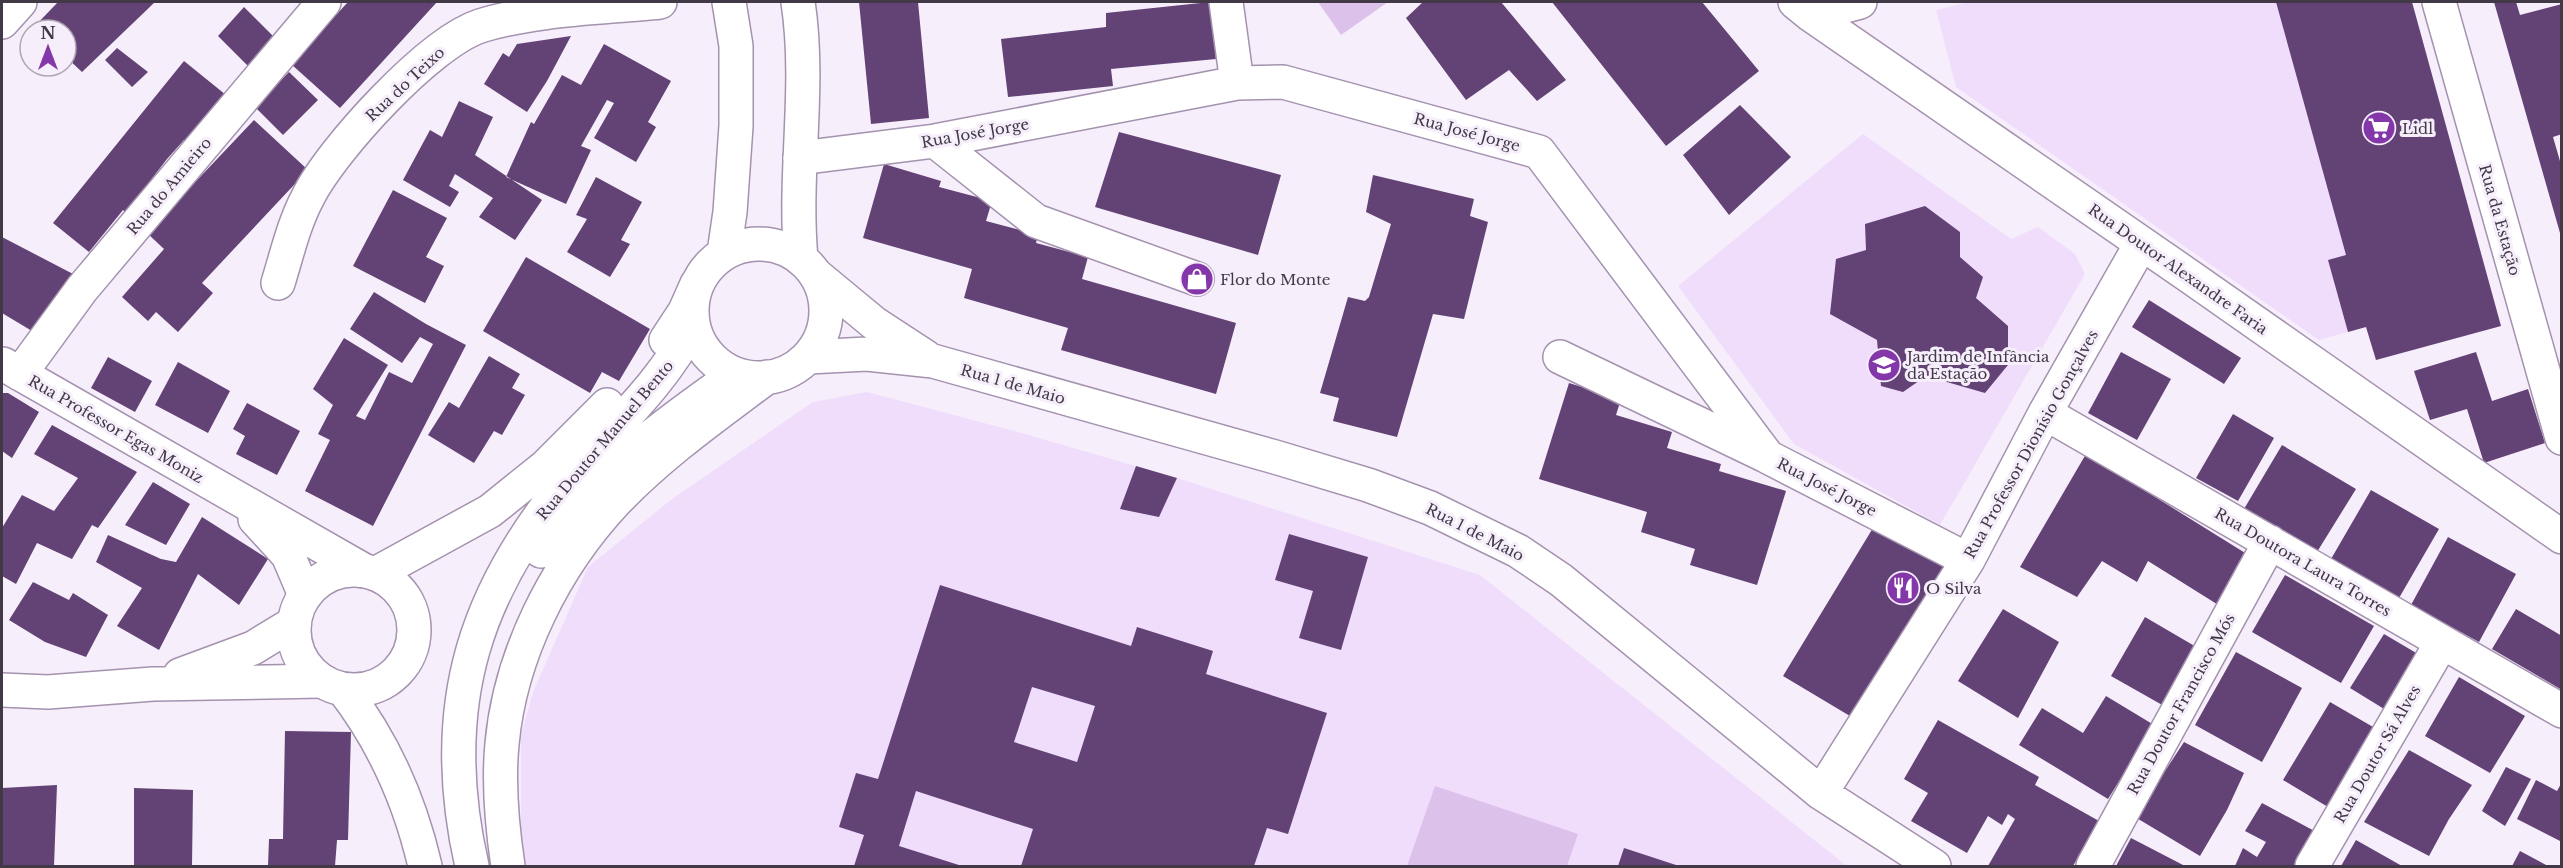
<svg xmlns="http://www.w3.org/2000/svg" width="2563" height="868" font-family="'Libre Baskerville',serif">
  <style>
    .built { fill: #f0ddfc }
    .pitch { fill: #dcc1eb }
    .building { fill: #634275; fill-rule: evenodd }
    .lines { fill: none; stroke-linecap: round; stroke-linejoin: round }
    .street-casing { stroke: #a492af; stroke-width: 36 }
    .secondary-casing { stroke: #a492af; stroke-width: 36 }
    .street { stroke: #fff; stroke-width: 33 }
    .secondary { stroke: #fff; stroke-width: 33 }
    .labels { text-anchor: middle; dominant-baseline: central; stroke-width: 6; stroke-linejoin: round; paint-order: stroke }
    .street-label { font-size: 15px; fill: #413946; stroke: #f6eefb }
    .poi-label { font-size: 15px; fill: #413946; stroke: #f6eefb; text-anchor: start }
  </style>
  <rect width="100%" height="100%" fill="#f6eefb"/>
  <!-- built -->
  <path class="built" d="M1968 2H2412L2501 326 2376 360 2366 327 2319 340 1956 87 1936 10Z
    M1863 134 2011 239 2038 227 2075 254 2085 274 1940 525 1794 444 1678 286Z
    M867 392 1018 432 1177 478 1480 575 1847 866H526L521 839V736L533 692 588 567 672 499 813 402Z"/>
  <!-- pitch -->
  <path class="pitch" d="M1318 2H1388L1341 35Z
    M1435 786 1578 834 1567 866H1407Z"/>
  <!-- building -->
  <path class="building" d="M58 2H155L82 72 66 57V30H39L35 26Z
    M348 2H437L340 108 291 64Z
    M859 2H918L929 118 871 124Z
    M1210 2 1216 59 1111 69 1113 86 1008 97 1001 39 1106 27V13Z
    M1423 2H1501L1566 80 1537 101 1509 70 1466 100 1406 18Z
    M1552 2H1702L1759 71 1666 146Z
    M2276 2H2412L2501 326 2376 360 2366 327 2348 332 2328 260 2346 255Z
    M2494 2H2516L2520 15 2562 4V134L2553 137 2562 168V240Z
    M244 7 277 40 251 69 218 36Z
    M571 36 547 81 527 112 484 84 503 53 509 57 517 44Z
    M604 44 671 81 648 122 656 127 636 162 594 138 614 103 607 100 581 146 591 150 566 204 506 177 531 122 534 124 562 75 581 85Z
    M117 48 148 72 132 87 105 60Z
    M184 61 226 95 188 143 184 140 167 159 150 181 156 186 131 217 123 210 89 252 53 223Z
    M289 72 318 100 283 135 255 107Z
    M459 101 493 117 475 155 542 200 515 240 479 217 493 198 455 174 449 186 459 192 450 207 403 180 430 130 442 137Z
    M1740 105 1791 157 1729 215 1683 155Z
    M254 120 308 170 202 283 213 293 178 332 156 312 148 321 122 297 164 249 147 233Z
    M1119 132 1281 175 1258 255 1095 207Z
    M884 164 941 181 939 187 992 201 986 221 1038 235 1036 243 1088 257 1082 279 1236 323 1216 394 1061 350 1068 328 964 298 972 269 863 238Z
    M1373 175 1474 199 1470 216 1488 222 1464 319 1433 314 1397 437 1333 421 1339 398 1320 393 1348 297 1365 301 1369 297 1391 224 1366 212Z
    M596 177 642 202 621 240 630 244 610 277 567 252 587 219 576 215Z
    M393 190 447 218 426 257 444 266 425 303 353 266Z
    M1925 206 1960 232V257L1983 277 1976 298 2008 326V365L1985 393 1926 376 1903 392 1881 386 1877 340 1830 314 1836 259 1866 250 1865 224Z
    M2 237 75 275 42 337 2 313Z
    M526 257 650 329 619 381 602 372 590 393 483 331Z
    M374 292 426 324 466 345 373 526 305 491 330 440 318 434 333 405 313 389 344 338 388 365 356 416 365 420 389 372 412 383 433 344 420 337 402 363 350 329Z
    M2149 300 2241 358 2224 384 2132 327Z
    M2121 352 2171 379 2137 440 2088 413Z
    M2476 352 2492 401 2528 389 2545 443 2484 463 2467 409 2430 420 2414 371Z
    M489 356 520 374 512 388 525 395 502 435 494 431 474 463 428 435 449 402 459 408Z
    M108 357 152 381 135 412 91 388Z
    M178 362 230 391 208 433 155 405Z
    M1569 383 1621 399 1616 415 1672 432 1667 448 1721 464 1719 471 1786 491 1757 585 1690 565 1695 549 1641 532 1647 512 1539 479Z
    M2 393H8L39 412 12 458 2 451Z
    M247 403 300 431 277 475 236 454 245 436 233 429Z
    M2233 414 2274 438 2238 501 2196 478Z
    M52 425 137 472 98 528 92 525 72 559 37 543 16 584 2 576V528L22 495 54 511 78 478 34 454Z
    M2282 445 2356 489 2317 552 2244 509Z
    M2086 454 2250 556 2220 606 2148 561 2137 582 2102 561 2077 597 2020 567Z
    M1136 466 1177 478 1159 517 1120 509Z
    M153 482 190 504 166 545 125 525Z
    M2371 490 2439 529 2399 598 2331 559Z
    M202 517 268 559 239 605 198 574 159 650 117 626 142 588 96 562 108 535 161 559 176 562Z
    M1876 523 1952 568 1860 722 1783 676Z
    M1289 534 1368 557 1341 650 1299 638 1313 591 1275 580Z
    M2448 537 2516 574 2479 642 2411 605Z
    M2285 575 2374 626 2341 683 2252 632Z
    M33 582 69 600 73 593 108 615 86 657 45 642 9 620Z
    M940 585 1131 646 1137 627 1213 651 1206 674 1327 713 1288 834 1267 828 1254 866H1021L1033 829 916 791 899 846 962 866H854L864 835 839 827 856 773 878 779ZM1032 687 1095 706 1077 762 1014 742Z
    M2003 609 2059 642 2018 718 1958 681Z
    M2516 609 2562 636V690L2492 649Z
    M2145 617 2198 648 2164 706 2111 676Z
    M2384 634 2423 657 2389 712 2350 688Z
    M2236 652 2302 688 2262 762 2195 725Z
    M2459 677 2525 716 2490 773 2425 736Z
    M2106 696 2154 725 2108 799 2019 745 2042 708 2083 733Z
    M2330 702 2380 731 2333 810 2283 780Z
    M1938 720 2039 777 2035 785 2099 821 2073 866H1988L2015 819 2008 814 2002 825 1988 816 1967 853 1911 821 1928 793 1904 779Z
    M285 731 351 732 348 840H337L335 866H268L269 839H283Z
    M2184 742 2244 773 2227 810 2200 856 2135 817Z
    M2409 750 2472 785 2449 819 2429 856 2364 822Z
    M2506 767 2531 779 2505 826 2482 811Z
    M2536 780 2557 791 2562 782V842L2517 819Z
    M57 785 54 866H2V788Z
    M134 788 193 790 192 866H134Z
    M2262 803 2320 834 2302 866H2235L2243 848 2257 857 2266 842 2245 831Z
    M2131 838 2185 866H2116Z
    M2356 840 2402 866H2341Z
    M1624 848 1676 865 1675 866H1618Z
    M2520 851 2548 866H2512Z"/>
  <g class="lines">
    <defs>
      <path id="street" d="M1226 2 1237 83
        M1795 2 1811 15 2189 276 2562 537
        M2439 2 2562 438
        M1811 15 1860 2
        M2 22 20 2
        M935 141 1036 221 1197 279
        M800 158 935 141 1237 83 1283 82 1539 152 1768 457 1968 560
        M816 275 874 323 926 357
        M278 283C287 254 294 223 308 197 332 149 429 43 480 26 535 9 602 8 660 2
        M808 357 867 354 933 361 1275 457 1368 485 1430 508 1518 551 1561 580 1821 793 1934 866
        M1560 357 1764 455
        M3 364 365 571
        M20 374 82 289 324 2
        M2045 413 2562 711
        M255 519 288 555 305 595
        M180 675 253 648 294 623
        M2 690 48 692 153 684 322 681
        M1821 793 1968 560 2045 413 2141 244
        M2093 866 2270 542
        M2312 866 2442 642"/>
      <path id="secondary" d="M798 2C811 88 793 172 801 259
        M692 311a67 67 0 1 1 134 0a67 67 0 1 1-134 0Z
        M724 253 730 212 736 126V46L729 2
        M666 340 685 311 697 284
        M541 551C592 477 663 425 736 374
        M294 630a60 60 0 1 1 120 0a60 60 0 1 1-120 0Z
        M375 574 490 511 546 466 607 405
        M343 689C384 742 410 801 425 866
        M472 866C435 704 475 585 583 462 623 418 666 378 693 324
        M508 866C502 826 498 785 502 744 510 655 555 566 616 501 661 454 715 416 767 377"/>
    </defs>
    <!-- street casing -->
    <use href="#street" class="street-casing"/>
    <!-- secondary casing -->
    <use href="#secondary" class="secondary-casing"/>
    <!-- street -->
    <use href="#street" class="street"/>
    <!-- secondary -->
    <use href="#secondary" class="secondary"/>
  </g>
  <!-- icons -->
  <defs>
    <symbol id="supermarket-disc" viewBox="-11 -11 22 22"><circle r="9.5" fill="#8437a8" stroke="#f6eefb"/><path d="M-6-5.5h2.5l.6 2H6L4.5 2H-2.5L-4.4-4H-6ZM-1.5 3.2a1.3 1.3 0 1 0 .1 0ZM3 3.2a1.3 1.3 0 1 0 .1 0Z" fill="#fff"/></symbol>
    <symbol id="shop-disc" viewBox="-11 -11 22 22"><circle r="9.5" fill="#8437a8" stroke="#f6eefb"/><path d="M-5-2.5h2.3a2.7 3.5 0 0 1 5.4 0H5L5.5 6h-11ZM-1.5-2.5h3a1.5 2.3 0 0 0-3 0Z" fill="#fff"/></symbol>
    <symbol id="school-disc" viewBox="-11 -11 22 22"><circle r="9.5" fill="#8437a8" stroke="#f6eefb"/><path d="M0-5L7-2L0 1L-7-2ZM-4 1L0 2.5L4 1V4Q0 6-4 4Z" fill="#fff"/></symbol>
    <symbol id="restaurant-disc" viewBox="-11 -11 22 22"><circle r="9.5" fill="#8437a8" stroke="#f6eefb"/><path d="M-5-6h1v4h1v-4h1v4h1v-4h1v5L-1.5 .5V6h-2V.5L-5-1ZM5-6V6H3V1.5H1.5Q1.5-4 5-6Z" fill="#fff"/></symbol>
  </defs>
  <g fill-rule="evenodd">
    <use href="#supermarket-disc" x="2360" y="109" width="38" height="38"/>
    <use href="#shop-disc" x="1178" y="260" width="38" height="38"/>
    <use href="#school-disc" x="1865" y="346" width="38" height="38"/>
    <use href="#restaurant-disc" x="1884" y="569" width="38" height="38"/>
  </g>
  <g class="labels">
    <!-- street labels -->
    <g class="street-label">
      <text transform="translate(405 84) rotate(-43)">Rua do Teixo</text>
      <text transform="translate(1467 132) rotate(15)">Rua José Jorge</text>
      <text transform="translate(975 133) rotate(-10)">Rua José Jorge</text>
      <text transform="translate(169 186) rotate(-50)">Rua do Amieiro</text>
      <text transform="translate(2500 220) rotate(74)">Rua da Estação</text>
      <text transform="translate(2178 269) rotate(35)">Rua Doutor Alexandre Faria</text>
      <text transform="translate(1013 384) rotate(16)">Rua 1 de Maio</text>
      <text transform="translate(116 429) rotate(30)">Rua Professor Egas Moniz</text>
      <text transform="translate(605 440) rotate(-50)">Rua Doutor Manuel Bento</text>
      <text transform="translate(2031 444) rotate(-61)">Rua Professor Dionísio Gonçalves</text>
      <text transform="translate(1827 487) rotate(27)">Rua José Jorge</text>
      <text transform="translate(1475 532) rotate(27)">Rua 1 de Maio</text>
      <text transform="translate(2303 562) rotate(30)">Rua Doutora Laura Torres</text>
      <text transform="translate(2181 704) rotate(-61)">Rua Doutor Francisco Mós</text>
      <text transform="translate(2377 754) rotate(-60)">Rua Doutor Sá Alves</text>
    </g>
    <!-- poi labels -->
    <g class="poi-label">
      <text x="2402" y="128">Lidl</text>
      <text x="1220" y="279">Flor do Monte</text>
      <text x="1907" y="356">Jardim de Infância<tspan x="1907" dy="17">da Estação</tspan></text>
      <text x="1926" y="588">O Silva</text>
    </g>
  </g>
  <!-- border -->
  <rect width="2563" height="868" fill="none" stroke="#413946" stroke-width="6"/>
  <!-- north arrow -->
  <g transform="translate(48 48)"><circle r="28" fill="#f6eefb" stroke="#aea6b3" stroke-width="1.5"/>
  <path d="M0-4.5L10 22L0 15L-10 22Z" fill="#8437a8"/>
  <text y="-9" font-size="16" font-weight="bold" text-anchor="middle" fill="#413946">N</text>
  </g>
</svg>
